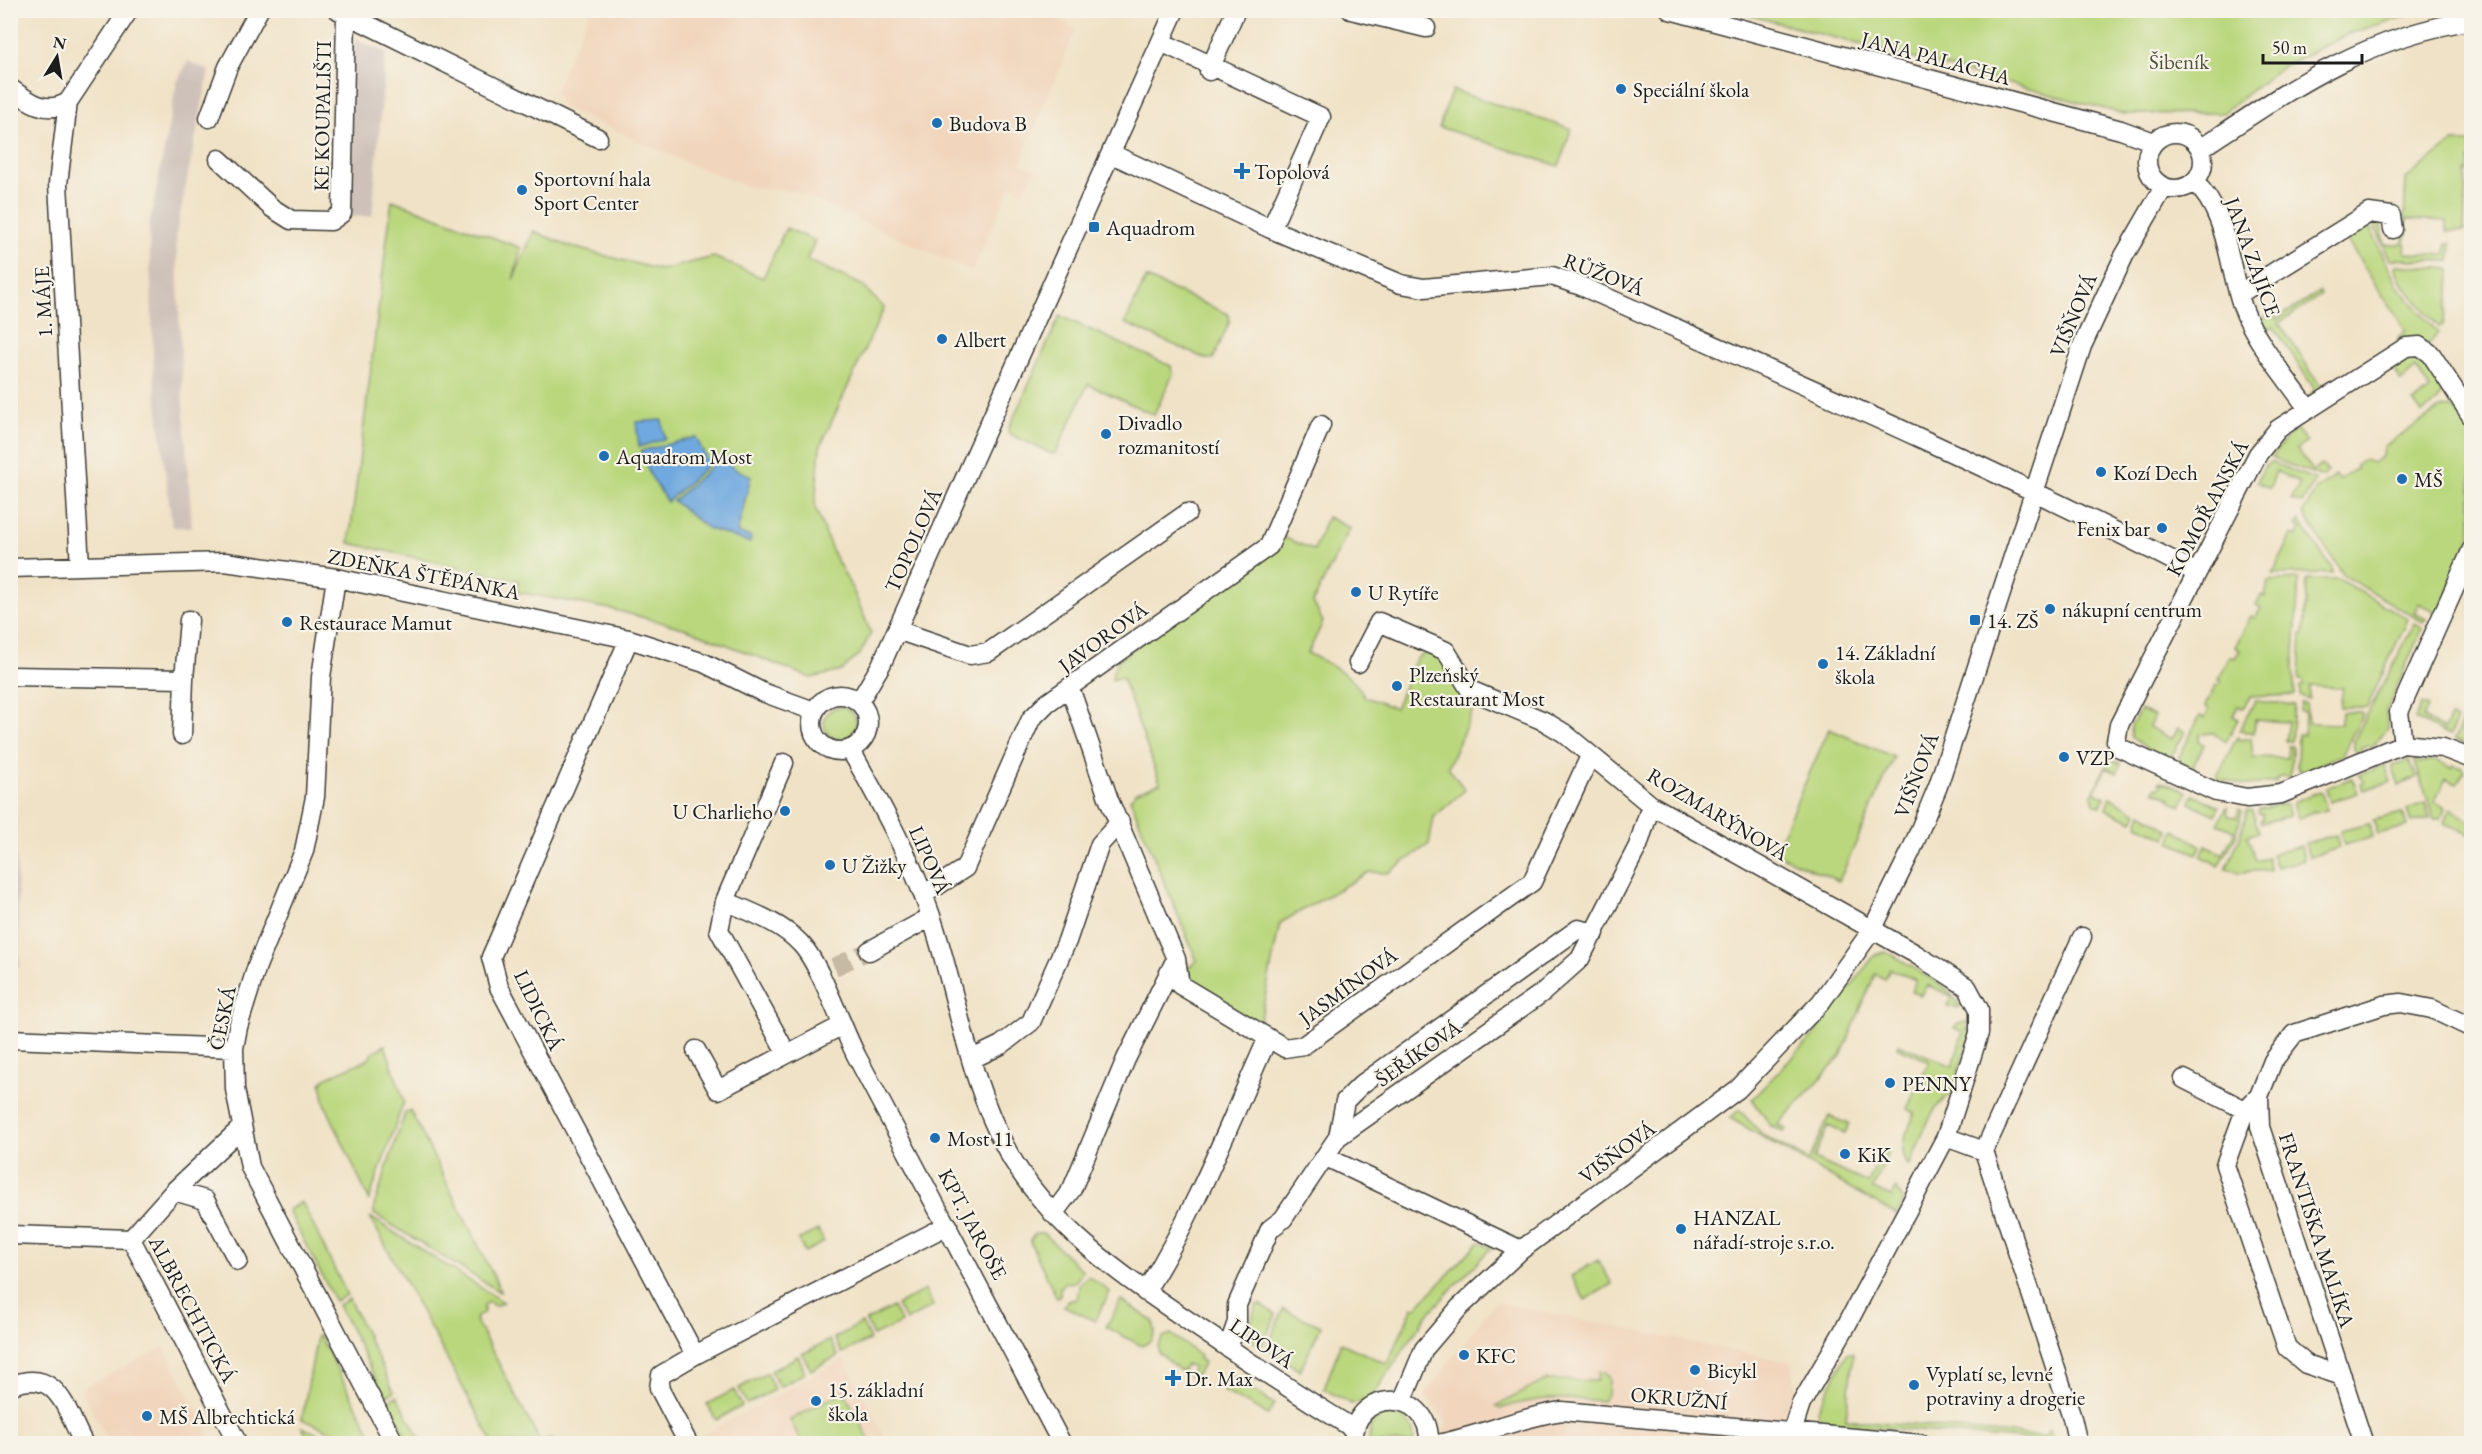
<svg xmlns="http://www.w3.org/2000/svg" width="2482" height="1454" font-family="'EB Garamond',serif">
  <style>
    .built { fill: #f1d5bc }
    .industrial { fill: #cec1b9 }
    .green { fill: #bad77d; stroke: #6b7a4c; stroke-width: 1.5 }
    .water { fill: #70a9df; stroke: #46627e; stroke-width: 1.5 }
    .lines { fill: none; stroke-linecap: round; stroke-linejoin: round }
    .minor-tunnel { stroke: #c6baa4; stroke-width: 18; stroke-dasharray: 18 9; stroke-linecap: butt }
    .minor-casing { stroke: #3c3a36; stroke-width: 21 }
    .minor { stroke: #fff; stroke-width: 18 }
    .poi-dot { fill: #1f6fb2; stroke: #f7f3e8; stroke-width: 2 }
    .labels { text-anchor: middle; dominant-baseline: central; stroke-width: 4.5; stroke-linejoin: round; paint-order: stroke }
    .street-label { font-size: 21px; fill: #1c1c1c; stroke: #f7f3e8 }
    .park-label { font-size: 21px; fill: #4b5439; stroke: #f7f3e8 }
    .poi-label { font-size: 21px; fill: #1c1c1c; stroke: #f7f3e8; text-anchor: start }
  </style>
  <rect width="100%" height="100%" fill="#f7f3e8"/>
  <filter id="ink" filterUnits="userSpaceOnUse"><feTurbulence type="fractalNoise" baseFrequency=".0167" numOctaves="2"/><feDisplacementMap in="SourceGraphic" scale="12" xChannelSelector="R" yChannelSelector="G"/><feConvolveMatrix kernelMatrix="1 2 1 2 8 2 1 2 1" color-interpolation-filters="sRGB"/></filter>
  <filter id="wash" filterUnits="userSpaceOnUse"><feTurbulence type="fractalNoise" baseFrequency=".008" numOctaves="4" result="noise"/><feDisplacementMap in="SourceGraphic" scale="24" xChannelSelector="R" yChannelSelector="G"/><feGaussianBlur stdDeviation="1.35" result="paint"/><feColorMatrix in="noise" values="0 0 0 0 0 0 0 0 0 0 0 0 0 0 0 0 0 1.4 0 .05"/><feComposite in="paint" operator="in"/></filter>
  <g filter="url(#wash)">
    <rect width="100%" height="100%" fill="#f0e2c6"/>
    <!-- built -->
    <path class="built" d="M1049 11 1076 30 1025 150 1021 164 1035 169 1024 191 1011 185 972 271 794 191 749 187 702 169 562 107 555 90 590 11Z
      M1495 1302 1793 1363 1799 1443H1442L1448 1422 1424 1395Z
      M164 1347 213 1443H109L81 1389Z
      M844 1359 888 1443 686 1444Z"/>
    <!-- industrial -->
    <path class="industrial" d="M354 40 386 52 372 216 347 217Z
      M188 61 209 71 176 234 183 403 192 527H172L154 377 149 228 177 82Z
      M10 794H14L20 967H11Z"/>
    <!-- green -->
    <path class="green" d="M1733 11 2422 10V11L2348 34 2280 68 2223 113 2124 114Z
      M1452 90 1571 129 1559 166 1439 127Z
      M2453 142H2471V160H2469L2468 172H2466L2464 231H2447V221L2407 219 2405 253 2446 255 2447 243H2451L2450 261 2390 259 2371 219H2379L2385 244H2403L2406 179Z
      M392 200 521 248 513 280 534 231 568 246 660 270 714 257 763 278 786 228 815 241 807 260 862 285 884 308 820 447 815 507 834 555 854 592 871 633 860 654 841 671 811 678 687 629 611 609 517 592 518 580 349 543Z
      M2367 222 2398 286 2438 333 2430 343 2398 341V337L2406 331 2344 236Z
      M2396 265 2450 269 2449 298 2443 325 2439 327 2402 283 2395 268Z
      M1146 278 1228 314 1230 321 1213 359H1206L1125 323Z
      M2319 292 2321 295 2279 323 2321 387 2328 382 2332 385 2310 400 2309 395 2315 390 2274 327 2265 331 2261 326 2262 320 2272 312 2277 319Z
      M1060 316 1171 366 1173 374 1154 415 1088 384 1056 453 1052 454 1009 434 1008 430Z
      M2411 358 2422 362 2443 390 2438 401 2422 413 2414 402 2430 390 2416 368 2401 381 2394 369Z
      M2451 407 2465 418 2471 430V536L2440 612 2436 613 2419 603 2414 613 2426 619 2423 622 2344 576 2303 513 2316 490 2336 475 2339 480 2357 468 2355 465 2364 459 2373 463 2382 456 2383 447 2440 409Z
      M2297 430 2307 442 2297 449 2312 471 2322 464 2327 472 2323 477 2271 458 2288 436Z
      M2271 462 2316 480 2302 503 2291 500 2300 483 2276 471 2270 488 2257 482 2265 465Z
      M1327 517 1350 528 1313 602 1323 622 1308 653C1330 665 1353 674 1365 697L1395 708 1416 659 1431 649 1448 661 1476 703 1448 767 1465 790 1434 817 1429 844 1388 873 1369 872 1280 923 1259 1027 1186 984 1183 972 1197 961 1130 799 1137 792 1160 783 1122 677 1112 680 1113 671 1119 660 1283 537 1314 550Z
      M2299 521 2332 568V573L2273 574 2292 535 2297 537 2301 529 2296 526Z
      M2299 579 2293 668 2295 695 2250 697 2243 708 2238 706 2233 716 2238 719 2226 742 2213 733 2200 734 2199 741 2204 745 2192 768 2180 763 2179 757 2200 716 2205 718 2209 709 2205 706 2216 685 2219 686 2221 681 2219 679 2230 656 2235 658 2240 650 2235 647 2251 616 2255 618 2261 608 2256 605 2261 595 2265 597 2268 581Z
      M2307 579H2338L2408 619 2367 707H2340L2343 688 2310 686 2309 699 2300 696V686L2304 685 2303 680H2299L2301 635H2304Z
      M2415 623 2422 629 2386 711 2388 729 2371 748 2369 745 2361 749 2362 753 2359 754 2354 749V740Z
      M2255 701 2294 705 2291 741H2285L2288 722 2255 720 2254 733 2239 731Z
      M2301 703 2306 704 2308 723 2341 724 2342 712H2361L2363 715 2342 755 2302 772 2297 767 2298 735H2304L2305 712 2300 711Z
      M2421 704 2428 707 2423 718 2444 729 2450 718 2456 720 2450 735 2415 719Z
      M824 723a16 16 0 1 1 32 0a16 16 0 1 1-32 0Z
      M2140 710 2154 716 2149 727 2172 739 2178 728 2185 732 2171 757 2151 751 2131 737V726Z
      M2468 711 2471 714V747L2454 739Z
      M1829 729 1894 757 1839 881 1774 853Z
      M2237 737 2240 740 2251 738 2253 757 2287 758 2288 746H2292L2291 772 2288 778 2284 776 2276 779V782L2246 785 2216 779Z
      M2417 758 2419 763 2436 760 2451 768 2453 765 2462 768 2464 772 2457 784 2446 779 2434 802 2445 808 2441 819H2434L2414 759Z
      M2409 760 2417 777 2399 786 2392 765Z
      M2114 761 2121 763 2117 773 2106 768 2094 791 2105 797 2100 806 2094 803 2092 795 2106 766Z
      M2385 765 2391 782 2363 790 2361 784 2364 783 2359 775Z
      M2352 778 2358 793 2330 802 2326 788Z
      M2161 781 2187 792 2181 806 2170 800 2171 798 2154 791 2156 787 2159 788 2162 783 2159 782Z
      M2321 791 2327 810 2315 813 2314 811 2298 819 2293 802Z
      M2193 795 2219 806 2216 815 2190 803Z
      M2110 797 2137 813 2133 821 2106 809Z
      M2425 803 2430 818 2411 823 2407 809Z
      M2286 804 2290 816 2261 823 2260 820 2263 819 2262 814H2258L2259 809Z
      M2227 807 2228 816 2237 817 2239 809 2242 811 2236 836 2219 866 2201 856 2206 846 2223 854 2235 831 2218 824Z
      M2450 808 2471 822V835L2445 823Z
      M2247 810 2252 811 2259 832 2247 836 2256 861 2267 858 2270 870 2240 872 2226 869 2240 837Z
      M2142 813 2169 830 2166 838 2138 825Z
      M2403 813 2407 826 2378 834 2373 820Z
      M2369 824 2373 837 2344 845 2340 831Z
      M2175 830 2201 846 2197 854 2170 842Z
      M2336 835 2339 848 2309 857 2305 843Z
      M2301 846 2304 860 2276 867 2271 854Z
      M1884 952 1893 955 1946 988 1961 1006 1956 1008 1948 1006 1952 996 1927 985 1921 995 1911 992 1916 980 1890 969 1885 979 1875 974 1841 1056 1778 1125 1786 1129 1783 1132 1771 1126 1752 1099 1813 1036 1875 955Z
      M1966 1022 1967 1031 1972 1028 1951 1094C1928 1107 1920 1145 1909 1167 1896 1149 1907 1132 1915 1113L1907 1109 1929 1061 1897 1047 1898 1044 1953 1066 1963 1032 1954 1028 1957 1024Z
      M385 1045 404 1101 369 1200 325 1104 321 1084 325 1078 369 1059 372 1053Z
      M410 1110 498 1285 500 1292 374 1214V1206L405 1113Z
      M1739 1110 1763 1135 1809 1161 1829 1116 1849 1124 1845 1133 1828 1126 1814 1159 1868 1183 1882 1150 1888 1152 1873 1189 1892 1196 1896 1188 1904 1201 1896 1215 1730 1118Z
      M302 1202 347 1295 335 1301 288 1210Z
      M370 1217 503 1302 495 1306 488 1302 484 1305V1312L475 1319 540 1441 550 1438 558 1443H493Z
      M818 1230 824 1242 805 1252 798 1240Z
      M1036 1233H1043L1083 1271 1075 1282 1064 1283 1060 1288V1295L1057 1298 1031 1244V1239Z
      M1479 1242 1491 1248 1427 1315 1371 1398 1351 1404 1324 1389 1341 1343 1387 1364 1413 1307 1416 1308Z
      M1598 1260 1612 1284 1585 1300 1571 1276Z
      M1089 1276 1110 1292 1095 1321 1064 1306 1067 1301 1077 1299 1079 1285Z
      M925 1290 933 1306 906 1321 897 1305Z
      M349 1299 394 1392 385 1396 338 1305Z
      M1121 1300 1153 1321 1155 1332 1151 1341 1142 1346 1106 1327Z
      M1259 1304 1276 1314 1263 1344 1259 1345 1247 1337 1256 1305Z
      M893 1307 901 1323 873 1336 866 1321Z
      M1283 1309 1321 1326 1300 1371 1267 1348Z
      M862 1323 870 1340 842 1353 834 1338Z
      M1171 1334 1200 1356 1199 1359 1204 1362 1197 1375 1189 1376 1193 1367 1186 1364 1182 1372 1159 1353 1158 1345 1163 1337Z
      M317 1336 320 1337 376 1443H358L302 1419Z
      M830 1340 838 1356 811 1370 802 1354Z
      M1847 1353H1853L1846 1419 2045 1437 2049 1430 2055 1442 1826 1423 1821 1420 1817 1411Z
      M798 1356 805 1373 779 1387 771 1371Z
      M1598 1372 1605 1373 1609 1379 1608 1393 1602 1401C1566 1398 1534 1396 1500 1409L1496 1406 1546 1380 1597 1381Z
      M767 1373 774 1390 747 1404 739 1388Z
      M1234 1377 1274 1404 1268 1415 1223 1391 1228 1379Z
      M734 1390 742 1406 716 1420 707 1404Z
      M844 1391 871 1443H802L790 1420Z
      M397 1396 422 1443H410L387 1401Z
      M1390 1414C1406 1416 1416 1427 1413 1443H1369L1370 1426 1382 1416Z
      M302 1427 338 1443H311Z"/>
    <!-- water -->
    <path class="water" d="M662 420 665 439 639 447 636 422Z
      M696 437 709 464 667 502 650 475 641 451Z
      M721 458 735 469 751 476 737 533 751 537 750 543 707 528 673 501Z"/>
  </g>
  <g filter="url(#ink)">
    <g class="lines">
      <!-- minor-tunnel -->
      <path class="minor-tunnel" d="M834 967 869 951"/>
      <defs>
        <path id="minor" d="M338 10 598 138
          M1351 10 1426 28
          M1670 10 2121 130 2154 142
          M1161 42 1321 117 1271 229
          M1209 71 1236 10
          M10 88C29 102 47 115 68 102
          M209 118 228 67 259 10
          M2147 161a28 28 0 1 1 56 0a28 28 0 1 1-56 0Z
          M2200 149C2292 88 2359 39 2472 20
          M1112 154 1271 229 1401 284 1424 288 1552 276 1581 286C1788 378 1995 468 2197 573
          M219 159 272 208 291 220 331 221 342 213 346 15
          M2194 182C2228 212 2228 267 2243 308 2257 345 2286 377 2308 409
          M2239 294 2369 213 2391 216 2393 229
          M2472 417 2431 354 2420 346 2406 347 2278 429 2258 454 2119 725 2116 741 2118 747 2216 792 2247 798 2281 794 2403 744 2443 748 2472 759
          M80 566 58 184 68 102 129 10
          M10 568 225 562 336 578 629 639 704 663 762 692 814 711
          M336 578 321 677 315 797 304 851 257 966 238 1027 234 1048 235 1089 250 1167 395 1444
          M897 630 970 655 989 652 1187 513
          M629 639 491 957 499 987 695 1355
          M1358 663 1379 622 1446 651 1470 690 1544 721 1564 733 1651 805 1914 953 1967 987 1979 1009V1033L1946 1137 1845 1328 1801 1404 1792 1432
          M10 676 184 679 182 735
          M184 679 189 620
          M1070 688 1109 800 1176 959 1180 985 1285 1048 1304 1045 1532 882 1590 756
          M812 723a28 28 0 1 1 56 0a28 28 0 1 1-56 0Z
          M859 702 881 665 1175 10
          M2403 744 2399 712 2472 549
          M850 749C880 802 911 858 931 916 957 993 968 1080 1008 1152 1052 1230 1127 1279 1199 1328 1250 1363 1302 1397 1354 1429
          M784 763 725 901C751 912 781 923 800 943 820 963 842 1028 857 1057 926 1185 994 1314 1062 1444
          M923 895 965 868 1031 719 1047 703 1269 546 1321 425
          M725 901 719 930 787 1054
          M869 951 931 917
          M10 1039 234 1048
          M696 1050 718 1090 841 1026
          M972 1059 1001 1045 1031 1022 1067 941 1100 844 1120 822
          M2184 1079 2245 1110
          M2259 1096 2245 1110 2225 1165 2287 1348 2306 1364 2342 1376
          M1338 1137 1345 1101 1362 1084 1578 929 1595 933
          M1946 1137 1984 1151
          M1326 1157 1521 1250
          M174 1191 205 1200 238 1261
          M1053 1214 1072 1189 1126 1059 1176 959
          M10 1235 131 1239 238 1444
          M131 1239 174 1191 241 1128
          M1145 1292C1195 1213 1229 1124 1267 1040
          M1228 1348 1237 1322V1305L1270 1229 1283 1219 1338 1137 1542 993 1580 959 1638 846 1651 805
          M10 1386C58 1366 65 1409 84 1444
          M1402 1402 1424 1349 1459 1308 1521 1250 1738 1089 1821 1002 1872 930 1911 851 1938 786 2082 346 2124 256 2164 187
          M688 1443 659 1388 661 1375 695 1355 948 1225
          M1354 1444C1349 1388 1432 1385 1429 1444
          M1437 1444C1480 1436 1519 1417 1562 1411L1921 1444
          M2078 1444 2072 1418 1984 1151 2082 937
          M2364 1444 2260 1127 2259 1096 2273 1061 2294 1034 2384 1005 2401 1003 2432 1009 2472 1028"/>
      </defs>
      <!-- minor casing -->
      <use href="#minor" class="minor-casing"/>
      <!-- minor -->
      <use href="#minor" class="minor"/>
    </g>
  </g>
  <!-- markers -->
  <g class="poi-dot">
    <circle cx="1621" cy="89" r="6"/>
    <circle cx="937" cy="123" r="6"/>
    <path d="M1239 162h6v6h6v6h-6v6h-6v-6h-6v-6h6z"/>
    <circle cx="522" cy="190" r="6"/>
    <rect x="1088" y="221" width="12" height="12" rx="3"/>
    <circle cx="942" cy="339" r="6"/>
    <circle cx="1106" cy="434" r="6"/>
    <circle cx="604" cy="456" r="6"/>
    <circle cx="2101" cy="472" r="6"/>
    <circle cx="2402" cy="479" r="6"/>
    <circle cx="2162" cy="528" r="6"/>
    <circle cx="1356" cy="592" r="6"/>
    <circle cx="2050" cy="609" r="6"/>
    <rect x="1969" y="614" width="12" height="12" rx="3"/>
    <circle cx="287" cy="622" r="6"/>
    <circle cx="1823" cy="664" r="6"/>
    <circle cx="1397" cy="686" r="6"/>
    <circle cx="2064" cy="757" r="6"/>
    <circle cx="785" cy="811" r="6"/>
    <circle cx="830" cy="865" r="6"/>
    <circle cx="1890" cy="1083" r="6"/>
    <circle cx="935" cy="1138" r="6"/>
    <circle cx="1845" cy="1154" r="6"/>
    <circle cx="1681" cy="1229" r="6"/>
    <circle cx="1464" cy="1355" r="6"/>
    <circle cx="1695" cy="1370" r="6"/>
    <path d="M1170 1369h6v6h6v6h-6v6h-6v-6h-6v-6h6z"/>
    <circle cx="1914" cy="1385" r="6"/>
    <circle cx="816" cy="1401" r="6"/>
    <circle cx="147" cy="1416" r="6"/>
  </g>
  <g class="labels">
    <!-- street labels -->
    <g class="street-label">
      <text transform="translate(1936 58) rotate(15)">JANA PALACHA</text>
      <text transform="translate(322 116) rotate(-89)">KE KOUPALIŠTI</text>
      <text transform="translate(2253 257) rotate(70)">JANA ZAJÍCE</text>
      <text transform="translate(1604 274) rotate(21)">RŮŽOVÁ</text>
      <text transform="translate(43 302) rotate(-93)">1. MÁJE</text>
      <text transform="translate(2073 315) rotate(-67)">VIŠŇOVÁ</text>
      <text transform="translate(2207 508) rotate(-62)">KOMOŘANSKÁ</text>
      <text transform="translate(913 540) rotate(-66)">TOPOLOVÁ</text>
      <text transform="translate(424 574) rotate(11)">ZDEŇKA ŠTĚPÁNKA</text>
      <text transform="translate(1103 637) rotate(-36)">JAVOROVÁ</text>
      <text transform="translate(1916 775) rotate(-69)">VIŠŇOVÁ</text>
      <text transform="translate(1718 814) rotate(31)">ROZMARÝNOVÁ</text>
      <text transform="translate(930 860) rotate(66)">LIPOVÁ</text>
      <text transform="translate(1348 986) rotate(-36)">JASMÍNOVÁ</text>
      <text transform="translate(539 1010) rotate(64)">LIDICKÁ</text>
      <text transform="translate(222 1018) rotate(-78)">ČESKÁ</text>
      <text transform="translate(1418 1053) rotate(-35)">ŠEŘÍKOVÁ</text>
      <text transform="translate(1617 1152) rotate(-37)">VIŠŇOVÁ</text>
      <text transform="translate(973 1224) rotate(62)">KPT. JAROŠE</text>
      <text transform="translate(2317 1230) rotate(72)">FRANTIŠKA MALÍKA</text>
      <text transform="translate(193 1309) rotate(62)">ALBRECHTICKÁ</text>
      <text transform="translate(1262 1343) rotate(34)">LIPOVÁ</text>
      <text transform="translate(1679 1398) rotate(5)">OKRUŽNÍ</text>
    </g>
    <!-- park labels -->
    <g class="park-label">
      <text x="2179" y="61">Šibeník</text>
    </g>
    <!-- poi labels -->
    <g class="poi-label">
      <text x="1633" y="89">Speciální škola</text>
      <text x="949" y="123">Budova B</text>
      <text x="1254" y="171">Topolová</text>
      <text x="534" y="178">Sportovní hala<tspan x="534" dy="24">Sport Center</tspan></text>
      <text x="1106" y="227">Aquadrom</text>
      <text x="954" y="339">Albert</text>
      <text x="1118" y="422">Divadlo<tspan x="1118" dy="24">rozmanitostí</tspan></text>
      <text x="616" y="456">Aquadrom Most</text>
      <text x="2113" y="472">Kozí Dech</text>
      <text x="2414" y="479">MŠ</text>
      <text x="2150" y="528" text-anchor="end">Fenix bar</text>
      <text x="1368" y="592">U Rytíře</text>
      <text x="2062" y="609">nákupní centrum</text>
      <text x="1987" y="620">14. ZŠ</text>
      <text x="299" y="622">Restaurace Mamut</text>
      <text x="1835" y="652">14. Základní<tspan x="1835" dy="24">škola</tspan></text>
      <text x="1409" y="674">Plzeňský<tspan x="1409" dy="24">Restaurant Most</tspan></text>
      <text x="2076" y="757">VZP</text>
      <text x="773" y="811" text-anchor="end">U Charlieho</text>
      <text x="842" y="865">U Žižky</text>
      <text x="1902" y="1083">PENNY</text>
      <text x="947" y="1138">Most 11</text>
      <text x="1857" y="1154">KiK</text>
      <text x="1693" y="1217">HANZAL<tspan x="1693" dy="24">nářadí-stroje s.r.o.</tspan></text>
      <text x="1476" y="1355">KFC</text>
      <text x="1707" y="1370">Bicykl</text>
      <text x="1926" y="1373">Vyplatí se, levné<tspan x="1926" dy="24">potraviny a drogerie</tspan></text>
      <text x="1185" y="1378">Dr. Max</text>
      <text x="828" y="1389">15. základní<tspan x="828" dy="24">škola</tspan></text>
      <text x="159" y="1416">MŠ Albrechtická</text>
    </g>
  </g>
  <!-- margin -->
  <rect width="2482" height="1454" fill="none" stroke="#f7f3e8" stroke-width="36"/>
  <!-- north arrow -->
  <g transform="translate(57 57) rotate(11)" stroke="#f7f3e8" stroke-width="4.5" paint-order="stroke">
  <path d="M0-4.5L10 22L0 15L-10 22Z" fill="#1c1c1c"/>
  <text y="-9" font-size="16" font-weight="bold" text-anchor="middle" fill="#1c1c1c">N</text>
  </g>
  <!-- scale -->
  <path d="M2263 54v9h99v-9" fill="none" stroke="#1c1c1c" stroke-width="3"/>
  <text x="2272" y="54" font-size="18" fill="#1c1c1c" stroke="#f7f3e8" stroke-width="4.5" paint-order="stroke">50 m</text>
</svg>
